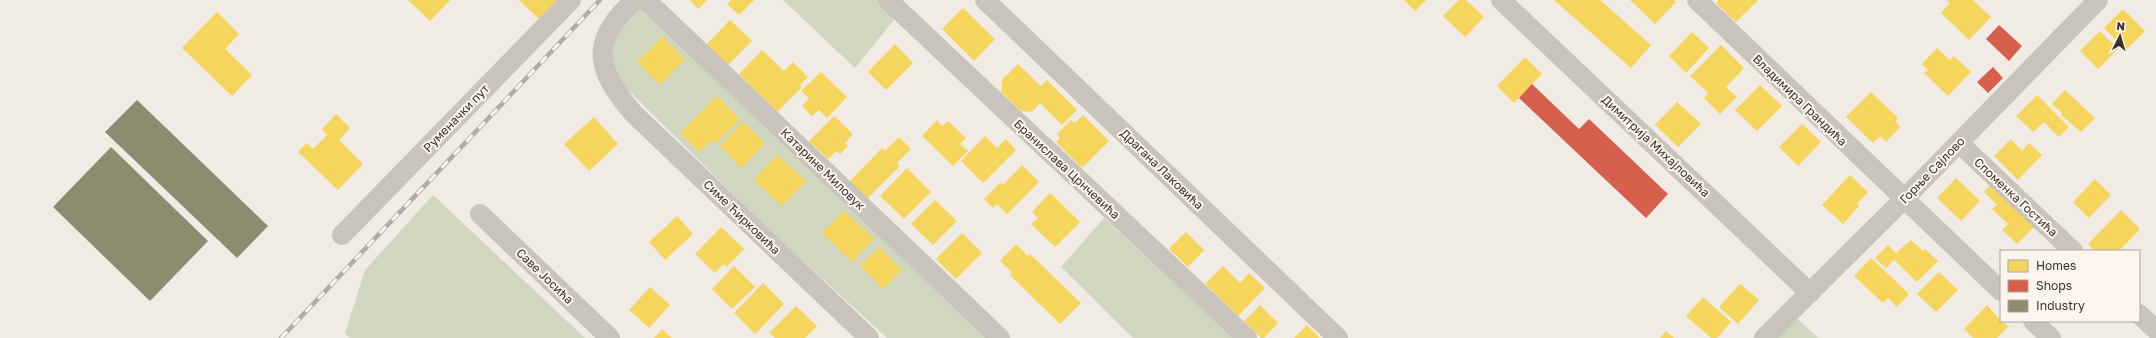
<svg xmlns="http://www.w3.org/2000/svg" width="2156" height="338" font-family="'Golos Text',sans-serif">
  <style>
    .green { fill: #d1d6bf }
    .homes { fill: #f6d55c }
    .shops { fill: #d6604d }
    .industry { fill: #8c8c6e }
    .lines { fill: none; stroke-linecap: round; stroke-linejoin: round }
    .minor { stroke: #c9c3be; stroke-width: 20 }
    .rail-casing { stroke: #b1aca8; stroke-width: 4.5 }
    .rail { stroke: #fbf5ee; stroke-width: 3; stroke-dasharray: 9; stroke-linecap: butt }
    .labels { text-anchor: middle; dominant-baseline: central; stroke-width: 4; stroke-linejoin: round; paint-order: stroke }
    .street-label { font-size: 12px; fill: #3b302b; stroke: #fbf5ee }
  </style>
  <rect width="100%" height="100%" fill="#f0ebe5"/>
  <!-- green -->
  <path class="green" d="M783 0H880L897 16 855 68Z
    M641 6 993 338H887L765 226 614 76 611 39Z
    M433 195 585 338H350L345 333 365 270Z
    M1104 218 1233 338H1133L1061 267Z
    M1795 316 1818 338H1773Z"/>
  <!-- homes -->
  <path class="homes" d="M408 0H450L430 21Z
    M519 0H562L541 21Z
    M690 0H707L698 9Z
    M731 0H754L739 15 727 4Z
    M1404 0H1426L1415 11Z
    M1459 0H1466L1484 17 1465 37 1443 16Z
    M1554 0H1600L1651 45 1631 68Z
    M1630 0H1674L1676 2 1655 24Z
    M1719 0H1758L1736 22 1716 3Z
    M1946 0H1973L1991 17 1969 40 1941 13 1950 3Z
    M963 8 995 39 974 61 942 29Z
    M2123 9 2145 31 2126 50 2104 28Z
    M217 12 239 34 225 49 252 75 232 96 182 48Z
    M730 20 752 41 726 67 705 46Z
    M2100 31 2118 49 2098 69 2080 51Z
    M1692 32 1709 48 1686 73 1669 56Z
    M662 37 685 59 660 85 637 62Z
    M895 44 913 63 886 90 868 72Z
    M1721 45 1744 68 1726 87 1737 97 1720 114 1704 98 1708 93 1690 76Z
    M1937 48 1950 60 1954 56 1971 72 1948 96 1924 73 1928 70 1922 64Z
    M762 50 784 71 793 62 808 77 800 85 802 87 777 112 739 74Z
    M1525 57 1542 74 1514 103 1497 86Z
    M1018 64 1041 86 1047 80 1077 110 1062 125 1040 103 1032 112 1021 111 1001 92 1002 80Z
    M821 72 847 97 827 118 819 110 812 116 802 106 809 98 801 91Z
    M1760 85 1782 106 1757 131 1735 110Z
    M2065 90 2095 118 2081 132 2061 115 2062 113 2052 104Z
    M1871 92 1898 118 1895 121 1900 127 1886 142 1880 136 1873 143 1846 117Z
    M2037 95 2069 127 2059 137 2044 122 2033 132 2016 116Z
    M717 96 740 119 715 144 712 140 699 152 680 133Z
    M1677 102 1701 124 1678 147 1655 125Z
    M336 114 350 128 339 140 363 164 338 190 298 152 307 143 313 149 327 135 322 129Z
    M1083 115 1109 141 1082 168 1056 142 1060 138 1057 134 1071 120 1075 123Z
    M834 116 853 134 845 143 848 146 840 154 837 151 828 159 809 141Z
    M594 117 618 144 589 171 564 144Z
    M937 120 942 126 948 121 966 138 960 144 968 151 953 166 922 136Z
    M743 122 765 143 742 168 720 146Z
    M1802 124 1821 142 1798 166 1779 147Z
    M985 136 997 148 1006 139 1016 150 983 183 961 161Z
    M899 137 911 149 897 163 900 166 867 199 849 182 882 148 885 151Z
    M2011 139 2022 151 2029 143 2042 155 2018 180 1994 156Z
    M777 155 806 181 782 206 754 180Z
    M1022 165 1039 182 1007 214 997 204 993 208 984 199 1000 183 1003 185Z
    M907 168 931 192 904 219 880 196Z
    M1850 175 1868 192 1857 204 1859 206 1843 224 1822 205Z
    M1956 178 1980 201 1961 221 1937 198Z
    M2095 179 2111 195 2089 218 2073 202Z
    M1993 183 2036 225 2017 244 2002 230 2008 224 1992 209 1997 205 1984 192Z
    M1050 193 1080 222 1055 247 1031 224 1038 218 1032 212Z
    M935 200 957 221 933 245 911 224Z
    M2121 210 2140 229 2119 251H2095L2088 244Z
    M844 211 874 239 852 262 822 233Z
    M677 216 693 234 665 260 649 242Z
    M721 227 744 249 727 267 724 264 715 273 695 254Z
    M1186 232 1204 250 1188 267 1169 249Z
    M962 233 982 253 956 279 936 259Z
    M1911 240 1923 251 1925 249 1938 261 1917 282 1894 260 1886 268 1875 258 1888 245 1896 253Z
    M1016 244 1028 256 1030 254 1081 303 1060 324 1010 275 1012 272 1000 261Z
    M879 247 902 270 883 289 860 266Z
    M1871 258 1909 294 1897 307 1888 298 1883 303 1854 276Z
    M734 266 755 287 732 309 712 289Z
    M1223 266 1240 283 1249 273 1265 288 1238 316 1205 284Z
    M1939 272 1958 290 1936 312 1917 294Z
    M763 283 784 304 755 334 734 313Z
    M1740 284 1759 300 1738 324 1719 307Z
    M650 287 670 305 649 328 629 310Z
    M1703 297 1731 322 1717 338H1711L1686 316Z
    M1260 305 1278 323 1264 338H1261L1244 321Z
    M1987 305 2001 321 2009 326 1997 338H1973L1964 329Z
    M796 306 817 326 805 338H775L769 333Z
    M1307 325 1320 338H1294Z
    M662 329 672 338H654Z
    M1666 331 1674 338H1660Z"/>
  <!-- shops -->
  <path class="shops" d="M1999 25 2022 46 2009 61 1986 39Z
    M1993 67 2003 78 1988 93 1977 82Z
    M1532 84 1579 129 1589 119 1668 194 1646 218 1519 98Z"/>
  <!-- industry -->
  <path class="industry" d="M137 100 268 226 237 258 105 132Z
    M111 147 208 241 150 301 53 207Z"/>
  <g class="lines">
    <!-- minor -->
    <path class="minor" d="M635 0C588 42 596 70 634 114L869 338
      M646 0 1000 338
      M888 0 1247 338
      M985 0 1338 338
      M1501 0 1810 293
      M1697 0 2001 291
      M1959 143 2073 251
      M480 214 610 338
      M342 235 571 0
      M2139 314 2156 330
      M2033 321 2051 338
      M1764 338 1903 200 2098 0"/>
    <defs>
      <path id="rail" d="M281 338 600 0"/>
    </defs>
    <!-- rail casing -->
    <use href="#rail" class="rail-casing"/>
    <!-- rail -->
    <use href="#rail" class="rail"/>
  </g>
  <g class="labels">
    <!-- street labels -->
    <g class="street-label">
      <text transform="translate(1800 100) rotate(44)">Владимира Грандића</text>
      <text transform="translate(456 118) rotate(-46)">Руменачки пут</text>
      <text transform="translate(1656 146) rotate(43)">Димитрија Михајловића</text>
      <text transform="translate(823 169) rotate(44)">Катарине Миловук</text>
      <text transform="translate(1067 169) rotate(43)">Бранислава Црнчевића</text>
      <text transform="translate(1162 169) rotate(44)">Драгана Лаковића</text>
      <text transform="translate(1932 170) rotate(-46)">Горње Сајлово</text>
      <text transform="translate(2016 197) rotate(43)">Споменка Гостића</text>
      <text transform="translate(742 217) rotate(44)">Симе Ћирковића</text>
      <text transform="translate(545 276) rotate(44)">Саве Јосића</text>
    </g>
  </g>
  <!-- legend -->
  <rect x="2000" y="250" width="140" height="72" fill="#fbf5ee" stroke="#aea6a0"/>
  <rect x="2008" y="260" width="20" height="12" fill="#f6d55c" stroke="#aea6a0"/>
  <text x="2036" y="270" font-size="12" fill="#3b302b">Homes</text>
  <rect x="2008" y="280" width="20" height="12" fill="#d6604d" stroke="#aea6a0"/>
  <text x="2036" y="290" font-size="12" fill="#3b302b">Shops</text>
  <rect x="2008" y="300" width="20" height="12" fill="#8c8c6e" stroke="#aea6a0"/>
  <text x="2036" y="310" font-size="12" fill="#3b302b">Industry</text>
  <!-- north arrow -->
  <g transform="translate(2120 36) rotate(5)" stroke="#fbf5ee" stroke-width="3" paint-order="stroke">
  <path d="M0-3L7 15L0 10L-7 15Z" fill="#3b302b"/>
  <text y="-6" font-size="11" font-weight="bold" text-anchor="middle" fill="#3b302b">N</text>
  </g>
</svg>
